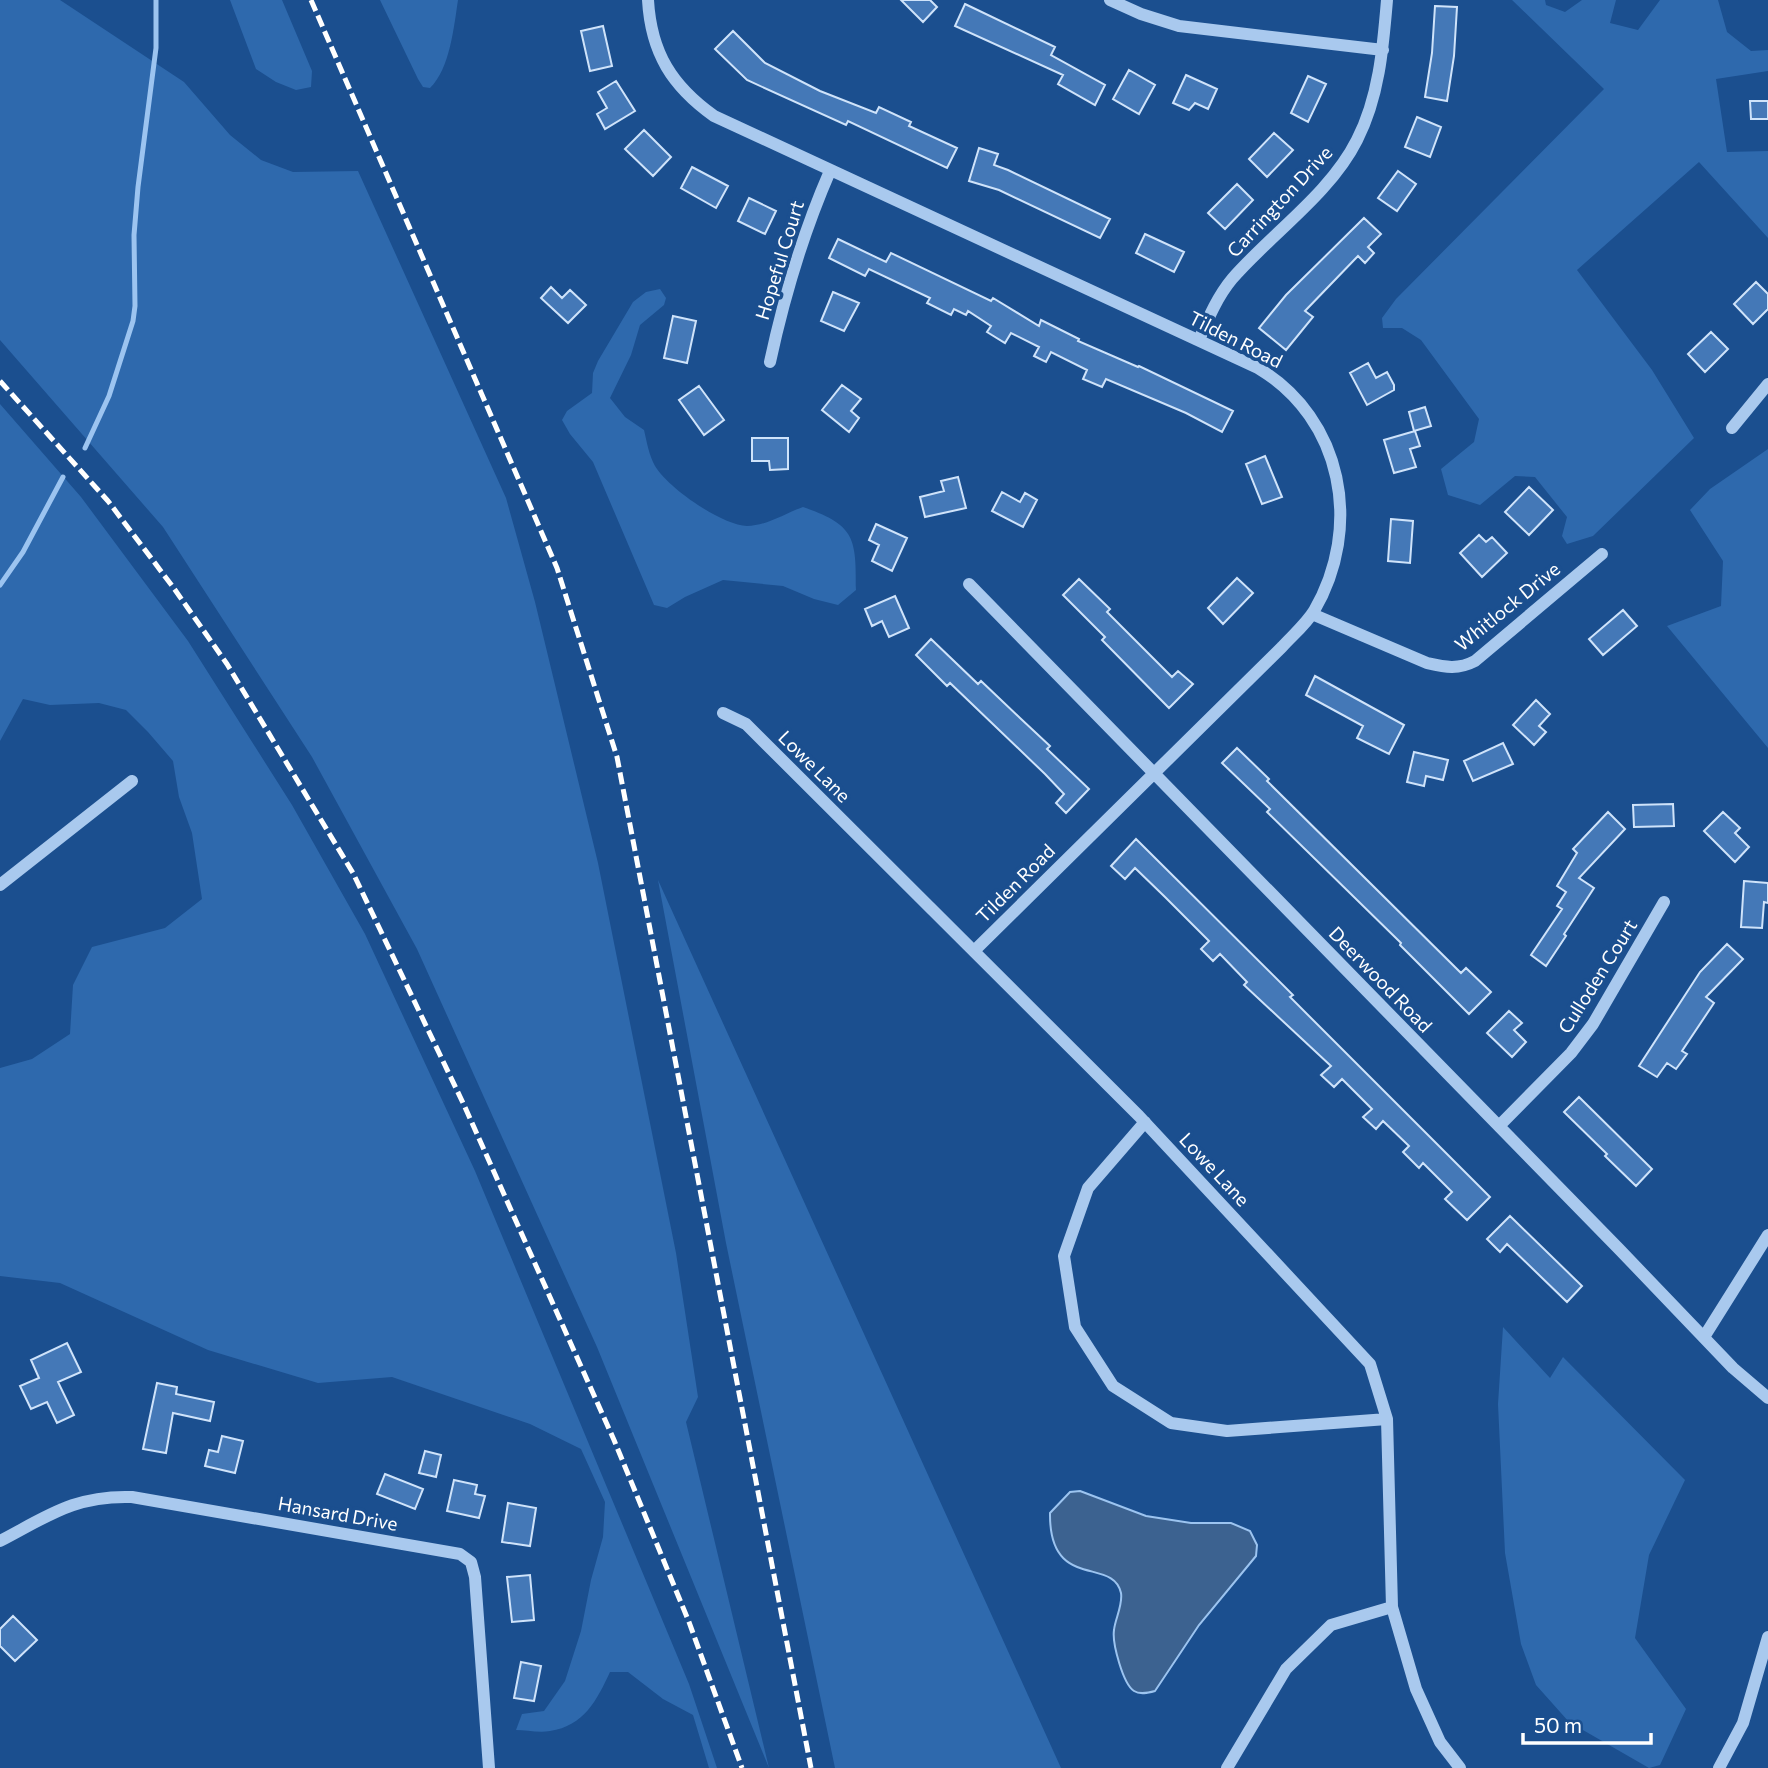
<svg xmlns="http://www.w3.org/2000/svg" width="1768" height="1768" font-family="Commissioner,sans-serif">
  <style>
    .green { fill: #2e69ad }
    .water { fill: #3c6290; stroke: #9cc4f0; stroke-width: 2 }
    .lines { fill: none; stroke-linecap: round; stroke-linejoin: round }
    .stream { stroke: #9cc4f0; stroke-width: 5 }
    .building { fill: #4478b7; stroke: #cfe3fa; stroke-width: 2 }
    .minor { stroke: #a9c9ee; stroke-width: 12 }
    .rail { stroke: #fff; stroke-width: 5; stroke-dasharray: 12 5; stroke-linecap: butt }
    .labels { text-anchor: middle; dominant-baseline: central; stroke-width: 7; stroke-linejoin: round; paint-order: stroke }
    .street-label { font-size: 19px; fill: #fff; stroke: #1b4f8f }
  </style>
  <rect width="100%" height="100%" fill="#1b4f8f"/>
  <!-- green -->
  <path class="green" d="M0 0H60L184 82 230 135 261 160 293 172 358 171 506 498 535 602 598 863 676 1253 698 1397 686 1422 769 1768 597 1347 417 949 312 757 163 527 0 340Z
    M230 0H282L312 71 311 87 296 90 276 82 256 69Z
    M380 0H458C454 26 450 69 430 88L423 87 418 79Z
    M1512 0H1545L1546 5 1565 12 1582 0H1616L1610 23 1638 30 1660 0H1718L1727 32 1751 51 1768 50V71L1716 79 1727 152 1768 151V238L1699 162 1577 270 1652 370 1694 438 1593 536 1567 544 1562 536 1567 517 1535 477 1515 476 1480 505 1448 495 1441 469 1474 442 1479 419 1421 340 1402 328H1383L1382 318 1396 299 1604 89Z
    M660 289 666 298 664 305 640 325 631 355 610 398 625 417 644 430C647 443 649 455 655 466 669 489 722 525 747 526 766 526 786 513 803 507 856 525 856 539 856 590L838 605 814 599 783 586 723 580 685 597 667 608 654 605 593 462 570 434 562 420 567 411 592 393 593 373 598 361 633 302 646 292Z
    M0 404 81 497 188 641 292 805 365 934 475 1171 689 1684 717 1768H709L693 1715 663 1699 628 1672H610C597 1700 584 1726 550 1731 539 1733 526 1730 516 1730L522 1714 544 1711 565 1681 581 1631 591 1580 603 1537 605 1502 581 1449 530 1424 392 1377 318 1383 208 1350 60 1283 0 1276V1068L32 1059 70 1034 73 985 92 947 165 928 202 899 192 833 179 797 173 761 148 732 126 710 99 703 50 705 23 699 0 741Z
    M1768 449V748L1667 626 1721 606 1723 561 1690 510 1710 489Z
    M658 880 1061 1768H835L726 1243Z
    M1503 1327 1550 1378 1563 1357 1685 1480 1649 1555 1635 1638 1686 1709 1660 1765 1649 1768 1569 1722 1536 1685 1521 1644 1505 1553 1498 1404Z"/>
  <!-- water -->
  <path class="water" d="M1080 1491 1146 1516 1191 1523H1231L1250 1531 1257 1545 1256 1556 1199 1625 1155 1691C1148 1693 1140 1695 1134 1691 1123 1684 1112 1643 1114 1630 1115 1619 1123 1605 1121 1593 1113 1556 1049 1592 1050 1513L1070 1492Z"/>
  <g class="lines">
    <!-- stream -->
    <path class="stream" d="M85 448 109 396 133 321 135 306 134 235 138 187 156 48V0
      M0 585 23 552 63 477"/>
  </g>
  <!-- building -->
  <path class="building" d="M901 0H930L937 7 923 22Z
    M965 4 1055 47 1051 55 1105 85 1095 105 1058 84 1063 75 955 26Z
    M1435 6 1457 7 1454 56 1447 101 1425 97 1432 53Z
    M603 26 612 66 590 71 581 31Z
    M733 31 765 63 820 91 876 113 879 107 911 122 909 126 957 148 947 168 848 121 846 125 747 80 715 49Z
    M1129 70 1155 85 1139 114 1113 99Z
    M1186 75 1217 89 1208 109 1195 103 1189 110 1173 103Z
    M1308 76 1326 84 1308 122 1291 113Z
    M616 81 635 111 605 129 597 114 607 108 598 92Z
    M1750 101H1768V119H1751Z
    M1417 117 1441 127 1430 157 1405 147Z
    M644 130 671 157 653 176 625 149Z
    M1274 133 1293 150 1267 177 1249 159Z
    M979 148 998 154 994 165 1008 170 1110 219 1100 238 999 190 969 181Z
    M692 167 728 186 716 208 681 188Z
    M1398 171 1416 184 1397 211 1378 198Z
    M1237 184 1253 200 1225 229 1208 213Z
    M749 198 776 211 765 234 738 221Z
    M1364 218 1381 234 1368 247 1374 253 1365 263 1358 256 1305 311 1313 317 1286 350 1259 328 1286 295Z
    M1145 234 1184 252 1174 272 1136 253Z
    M838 239 886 262 891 253 991 301 993 298 1039 326 1041 320 1079 339 1078 341 1138 367 1139 366 1233 411 1222 432 1186 413 1106 379 1102 387 1083 379 1087 370 1051 352 1046 362 1034 356 1039 347 1011 333 1005 343 987 332 991 326 968 311 966 315 954 309 951 315 927 303 930 298 869 269 865 276 829 258Z
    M1756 282 1768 294V309L1753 324 1734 304Z
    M551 287 562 298 570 290 586 305 568 323 541 298Z
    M833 292 859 303 844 331 821 321Z
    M673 316 696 321 687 363 664 358Z
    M1711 332 1728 349 1705 372 1688 354Z
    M1368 363 1376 378 1387 372 1394 385V390L1367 405 1350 373Z
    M842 385 861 399 851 411 859 418 849 432 822 410Z
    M699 386 724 420 704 435 679 400Z
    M1425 407 1431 426 1414 431 1409 412Z
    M1415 431 1420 446 1410 449 1416 467 1394 473 1384 440Z
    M752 438H788V469L770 470 769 461H752Z
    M1265 456 1282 497 1262 504 1246 464Z
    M958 477 966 508 925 517 920 497 944 491 941 481Z
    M1529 487 1553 510 1529 535 1505 512Z
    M1002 492 1020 502 1025 493 1037 500 1023 527 992 511Z
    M1391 519 1413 521 1410 563 1388 561Z
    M876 524 907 538 892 571 872 561 879 545 869 540Z
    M1479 535 1486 542 1492 537 1507 553 1482 577 1460 553Z
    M1237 578 1253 593 1223 624 1208 608Z
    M1079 579 1110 609 1107 612 1172 677 1178 671 1193 684 1169 708 1102 640 1105 637 1063 595Z
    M895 596 909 628 889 637 882 621 872 626 865 609Z
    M1623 610 1637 626 1603 655 1589 639Z
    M931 639 978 684 981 681 1020 718 1050 746 1047 749 1089 789 1066 813 1056 803 1064 794 1045 774 950 683 947 686 916 655Z
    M1315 676 1404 725 1389 754 1357 738 1363 726 1306 695Z
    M1536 700 1550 714 1539 726 1546 732 1534 745 1513 725Z
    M1503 743 1513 764 1473 781 1464 761Z
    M1237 748 1269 779 1267 781 1461 973 1466 968 1491 992 1469 1014 1400 945 1401 943 1267 812 1270 809 1222 763Z
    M1414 752 1448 760 1443 780 1426 776 1424 786 1407 782Z
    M1673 804 1674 826 1634 827 1633 805Z
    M1608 812 1625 829 1579 878 1594 888 1564 934 1566 936 1546 966 1531 955 1562 909 1557 906 1566 892 1557 886 1577 853 1573 849Z
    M1723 812 1740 828 1735 833 1749 847 1735 862 1704 831Z
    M1136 839 1293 995 1290 997 1490 1197 1467 1220 1445 1199 1452 1192 1423 1163 1419 1168 1403 1152 1409 1146 1383 1121 1376 1129 1363 1117 1372 1109 1342 1079 1334 1087 1321 1075 1331 1066 1244 985 1247 982 1220 954 1213 961 1201 949 1209 941 1165 897 1135 868 1125 879 1111 866Z
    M1744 881 1768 883V903L1764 902 1762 928 1741 927Z
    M1727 944 1743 959 1706 997 1714 1003 1682 1051 1687 1054 1676 1069 1667 1063 1657 1077 1639 1066 1700 972Z
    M1509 1011 1522 1023 1514 1030 1526 1042 1512 1057 1487 1033Z
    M1579 1097 1652 1169 1636 1186 1605 1156 1607 1154 1564 1112Z
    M1510 1216 1582 1286 1567 1302 1507 1244 1500 1252 1487 1239Z
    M67 1343 81 1372 58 1382 74 1415 57 1423 47 1402 31 1409 20 1386 39 1378 31 1360Z
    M157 1383 177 1387 176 1394 214 1402 210 1421 173 1413 166 1453 143 1449Z
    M222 1436 243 1441 235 1473 205 1466 209 1450 218 1452Z
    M425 1451 441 1455 436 1477 419 1473Z
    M385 1474 423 1489 415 1509 377 1494Z
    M454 1480 477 1485 475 1494 485 1496 479 1518 447 1511Z
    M508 1503 536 1508 530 1546 502 1542Z
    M530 1575 534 1620 512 1622 507 1577Z
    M13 1616 37 1640 15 1661 0 1646V1629Z
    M521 1662 541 1666 534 1701 514 1698Z"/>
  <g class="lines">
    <!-- minor -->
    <path class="minor" d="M648 0C651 53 672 86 714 116L1258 368C1343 419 1363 527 1314 611 1306 624 1293 635 1282 647L974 951
      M1110 0 1141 14 1179 26 1383 50
      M1199 340C1208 319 1217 297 1232 279 1271 234 1330 194 1357 140 1379 97 1383 48 1387 0
      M770 362C784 297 803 233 830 171
      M1732 428 1768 384
      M969 584 1619 1249 1733 1368 1768 1398
      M1312 614 1427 663C1445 667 1458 670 1475 661L1602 554
      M723 713 746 724 1139 1116 1370 1364 1387 1419 1392 1607 1416 1689 1440 1742 1460 1768
      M0 885 132 781
      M1145 1122 1088 1188 1064 1256 1075 1327 1113 1386 1171 1423 1227 1431 1387 1419
      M1499 1126 1571 1053 1593 1024 1664 902
      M1704 1337 1768 1235
      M0 1541C48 1516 75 1495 132 1497L460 1554 471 1562 475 1577 489 1768
      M1227 1768 1286 1669 1331 1625 1392 1607
      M1719 1768 1743 1723 1768 1637"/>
    <!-- rail -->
    <path class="rail" d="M311 0 557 568 617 757 811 1768
      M0 381 108 501 173 587 227 664 353 873 464 1105 614 1440 689 1622 742 1768"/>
  </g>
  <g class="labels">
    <!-- street labels -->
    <g class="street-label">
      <text transform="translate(1279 201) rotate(-47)">Carrington Drive</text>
      <text transform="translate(779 260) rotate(-73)">Hopeful Court</text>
      <text transform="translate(1236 339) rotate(27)">Tilden Road</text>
      <text transform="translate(1507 606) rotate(-39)">Whitlock Drive</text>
      <text transform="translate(815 766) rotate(45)">Lowe Lane</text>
      <text transform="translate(1015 883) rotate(-45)">Tilden Road</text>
      <text transform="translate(1597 976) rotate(-58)">Culloden Court</text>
      <text transform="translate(1381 979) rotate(46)">Deerwood Road</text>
      <text transform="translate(1215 1169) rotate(47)">Lowe Lane</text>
      <text transform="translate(338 1513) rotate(10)">Hansard Drive</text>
    </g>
  </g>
  <!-- scale -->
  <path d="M1523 1733v10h128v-10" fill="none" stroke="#ffffff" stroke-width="3.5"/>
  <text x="1534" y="1733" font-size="21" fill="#ffffff" stroke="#1b4f8f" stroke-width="5" paint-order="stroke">50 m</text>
</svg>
